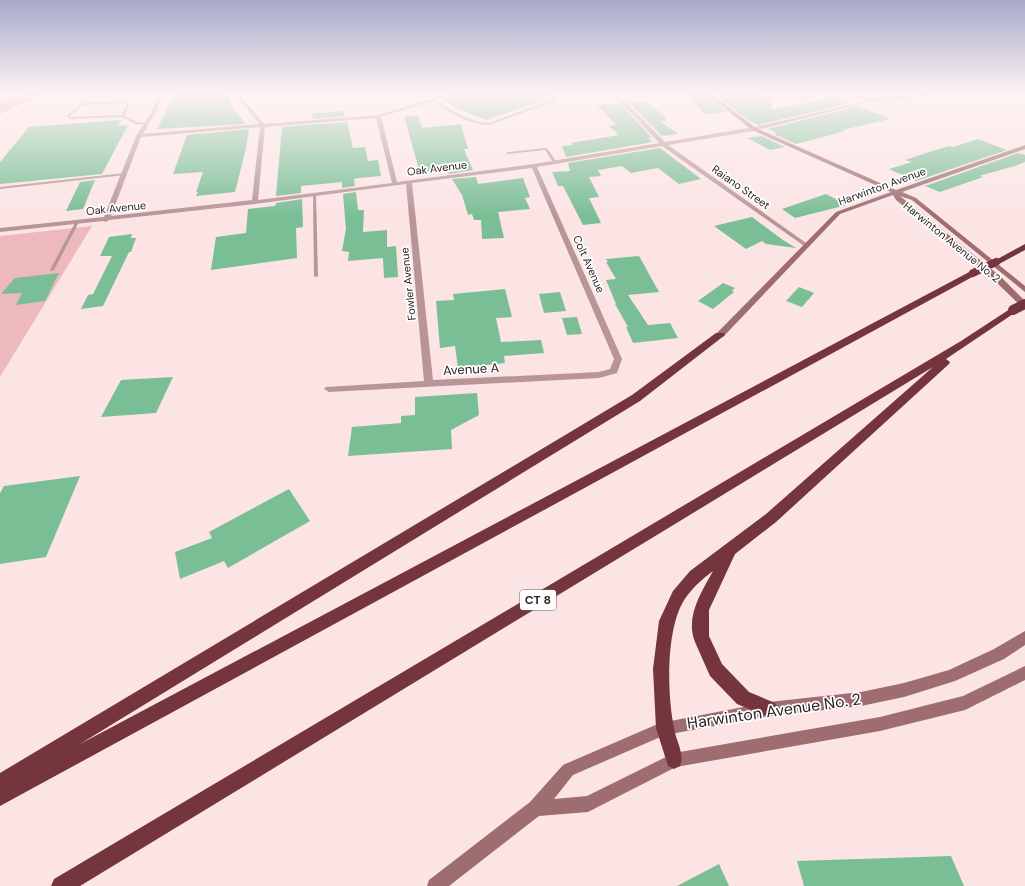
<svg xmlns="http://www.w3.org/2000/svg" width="1025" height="886" font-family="'DM Sans',sans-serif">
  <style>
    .green { fill: #edb9bc }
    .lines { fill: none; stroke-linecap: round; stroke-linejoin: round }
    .river { fill: #e3989e; fill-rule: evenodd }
    .building { fill: #7abe95 }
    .service { fill: #b89698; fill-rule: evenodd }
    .minor { fill: #b89698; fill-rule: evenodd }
    .secondary { fill: #9d6d70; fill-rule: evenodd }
    .motorway { fill: #75353d; fill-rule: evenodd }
    .motorway-bridge-far1 { stroke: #75353d; stroke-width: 8 }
    .motorway-bridge { stroke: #75353d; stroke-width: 10 }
    .labels { text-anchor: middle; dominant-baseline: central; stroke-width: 3.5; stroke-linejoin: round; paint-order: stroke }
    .far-street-label { font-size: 11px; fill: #2c2222; stroke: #fff }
    .shield { fill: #fff; stroke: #6b6464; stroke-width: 1 }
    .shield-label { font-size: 12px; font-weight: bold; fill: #2c2222 }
    .street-label { font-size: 13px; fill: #2c2222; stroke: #fff }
    .near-street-label { font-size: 16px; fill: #2c2222; stroke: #fff }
  </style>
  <rect width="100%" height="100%" fill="#fce4e5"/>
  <!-- green -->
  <path class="green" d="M92 226 0 377V236Z"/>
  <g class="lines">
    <!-- river -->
    <path class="river" d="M26 92H43L42 95 0 114V105Z"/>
  </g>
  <!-- building -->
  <path class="building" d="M176 92H229L230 104 246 124 157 129Z
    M463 92H545L550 98 486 120 454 107 443 99Z
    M726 92H772V110L835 97 851 103 758 125 748 120 713 93Z
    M704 94 727 112 705 114 686 95Z
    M647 102 667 119H664L667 121H660L678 134 662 136 629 103Z
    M620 103 652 138H648L653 142 566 157 562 146 573 145 571 143 619 135 609 126 616 125 597 105Z
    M859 106 890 119 842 130 845 131 796 144 773 134 777 133 768 129Z
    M344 111 345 116 312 119 313 113Z
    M418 115 422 128 461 124 468 149H464L473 170 449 174 446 169 420 173 404 116Z
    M121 120 118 126 128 125 102 174 0 184V162L29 127Z
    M347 122 353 148 365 147 368 161 378 160 381 176 358 178 354 179 355 186 342 188V182L301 186V193L276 196 282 127Z
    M249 129 246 148 235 192 196 196 198 192H196L203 172 173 174 187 135Z
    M762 136 785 147 770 150 747 138Z
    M978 139 1007 150 916 181 889 169 912 162 905 160 932 151 949 146 953 147Z
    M660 148 701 179 679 184 658 168 631 173 622 166 598 170 601 176 589 177 599 197 589 198 601 223 583 225 563 186H558L552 172 570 171 568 163Z
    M1018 153 1025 155V162L1015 166 979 176 983 177 940 192 925 186Z
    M476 177 478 184 523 178 530 197 525 198 530 209 498 212 504 238 482 239 481 220H474L472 214 468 215 462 195 452 179Z
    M95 180 83 209 66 211 80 182Z
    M356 192 358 210H364L363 232 387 230V247L396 246 398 277 384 278 383 258 348 261 349 252 342 251 346 229 343 194Z
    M826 194 847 205 795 218 782 209Z
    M302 199 303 227 296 228 297 258 211 270 216 237 246 233 248 209 275 206 276 203Z
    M752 217 783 240 796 248 766 244 762 241 746 249 714 226Z
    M132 234 131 238H136L131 252H129L103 306 81 309 88 295 93 294 112 256H100L109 237Z
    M639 256 659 292 628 295 648 325 670 323 678 338 633 343 626 327H628L615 304H616L606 280 616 279 606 262H608L606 259Z
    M59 273 45 301 16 305 22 293 1 294 15 278Z
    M723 283 735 288 732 291 734 292 713 309 698 301Z
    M799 287 814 293 802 307 786 301Z
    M505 289 512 317 496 318 501 342 541 340 544 353 504 356 505 363 458 368 455 346 440 348 436 301 454 300 453 294Z
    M560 292 566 311 544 313 539 294Z
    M577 317 582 334 567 335 562 318Z
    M173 377 156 413 101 417 121 380Z
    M477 393 479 415 451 430 452 449 348 456 352 427 401 423V416L415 415V397Z
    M80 476 46 557 0 564V493L4 486Z
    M289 489 310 521 228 568 224 561 180 579 175 552 212 538 209 532Z
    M951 856 964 886H804L797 861Z
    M719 864 729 886H677Z"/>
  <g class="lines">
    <!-- service -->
    <path class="service" d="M546 92H549L556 99 553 102 489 125C468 124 448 113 432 100L434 99C451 110 468 122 489 123L553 99Z
      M127 101 129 104 125 116 137 122 147 123 148 125 135 124 122 117 69 119 67 116 82 103ZM126 103 127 104 122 115 70 117V116L83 105Z
      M546 148 548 149 557 163 556 164H554L545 150 508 154 506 153 508 152Z
      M124 173 126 174 125 175 0 189V187Z
      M313 193 316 194 318 276 316 277 314 276Z
      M76 221 79 222 54 270 50 271V270Z"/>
    <!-- minor -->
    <path class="minor" d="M159 92H163L156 111 143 134 259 124 233 92H238L264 124 378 115 455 92H462L381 117 397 182 534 164 659 143 611 92H616L665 142 754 127 867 101 846 92C860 92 875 106 887 92H891L888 96C907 99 925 92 944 92L900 100 885 98 754 131 668 145 809 245 810 246 807 248 662 146 537 167 622 359 617 373 599 378 329 392 324 389 326 387 424 381 406 184 255 204 109 220 106 222 103 221 0 232V228L104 217 136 136 152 111ZM376 118 392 183 258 200 265 127ZM260 127 252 200 111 216 141 137ZM532 168 614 359 610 369 599 372 433 380 412 183Z
      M966 92H972V93L970 94Z"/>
    <!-- secondary -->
    <path class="secondary" d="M704 92H709L756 128 896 190 1025 145V149L902 192 916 198 1025 286V292L912 200 900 196 1000 276 1025 301V307H1022L994 280 896 200 893 195 840 214 723 337H717V333L836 212 891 192 752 130Z
      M1025 631V645L1004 659 955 681 904 697 861 706 769 716 665 735 573 775 554 799 587 796 674 753 880 717 963 696 1025 666V680L965 710 880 731 676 767 588 812 539 816 449 886H427L429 880 530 802 563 765 660 723 769 702 861 692 904 683 949 670 994 649Z"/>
    <!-- motorway -->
    <path class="motorway" d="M1025 244V250L999 264H993L992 262Z
      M973 270 977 273 976 275 0 806V773L632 395 716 333H724L725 335 640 401 80 744Z
      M1013 307 1016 308V312L946 359 950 362 949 364 776 522 735 554 709 610V636L722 664 749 692 775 703 777 709 775 715 769 717 737 704 710 676 695 642C685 617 701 593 713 571 702 579 690 590 683 602 666 632 667 694 674 728 676 741 685 754 680 766L674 769 668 766 656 728 653 669 659 621 673 591 690 571 766 514 933 367 80 886H51L54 879 961 341Z"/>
    <!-- motorway-bridge-far1 -->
    <path class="motorway-bridge-far1" d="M973 273 996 262"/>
    <!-- motorway-bridge -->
    <path class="motorway-bridge" d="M1013 310 1025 304"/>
  </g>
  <!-- sky -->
  <linearGradient id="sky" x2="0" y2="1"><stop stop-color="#a6a9ca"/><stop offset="0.43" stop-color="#fef3f3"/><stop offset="1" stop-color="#fef3f3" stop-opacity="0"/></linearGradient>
  <rect width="1025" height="216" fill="url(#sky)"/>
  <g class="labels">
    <!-- far-street labels -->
    <g class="far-street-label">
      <text transform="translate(437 168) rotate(-7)">Oak Avenue</text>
      <text transform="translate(882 186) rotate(-20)">Harwinton Avenue</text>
      <text transform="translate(741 187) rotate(35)">Raiano Street</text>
      <text transform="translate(116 208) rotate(-6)">Oak Avenue</text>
      <text transform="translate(952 242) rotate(39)">Harwinton Avenue No. 2</text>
      <text transform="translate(589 264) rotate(66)">Colt Avenue</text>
      <text transform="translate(408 284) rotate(-96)">Fowler Avenue</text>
    </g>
    <!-- shield labels -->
    <rect class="shield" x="520" y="590" width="36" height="20" rx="3"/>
    <g class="shield-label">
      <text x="538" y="600">CT 8</text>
    </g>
    <!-- street labels -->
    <g class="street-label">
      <text transform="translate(471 369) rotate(-3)">Avenue A</text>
    </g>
    <!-- near-street labels -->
    <g class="near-street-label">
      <text transform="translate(774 711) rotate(-8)">Harwinton Avenue No. 2</text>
    </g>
  </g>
</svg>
